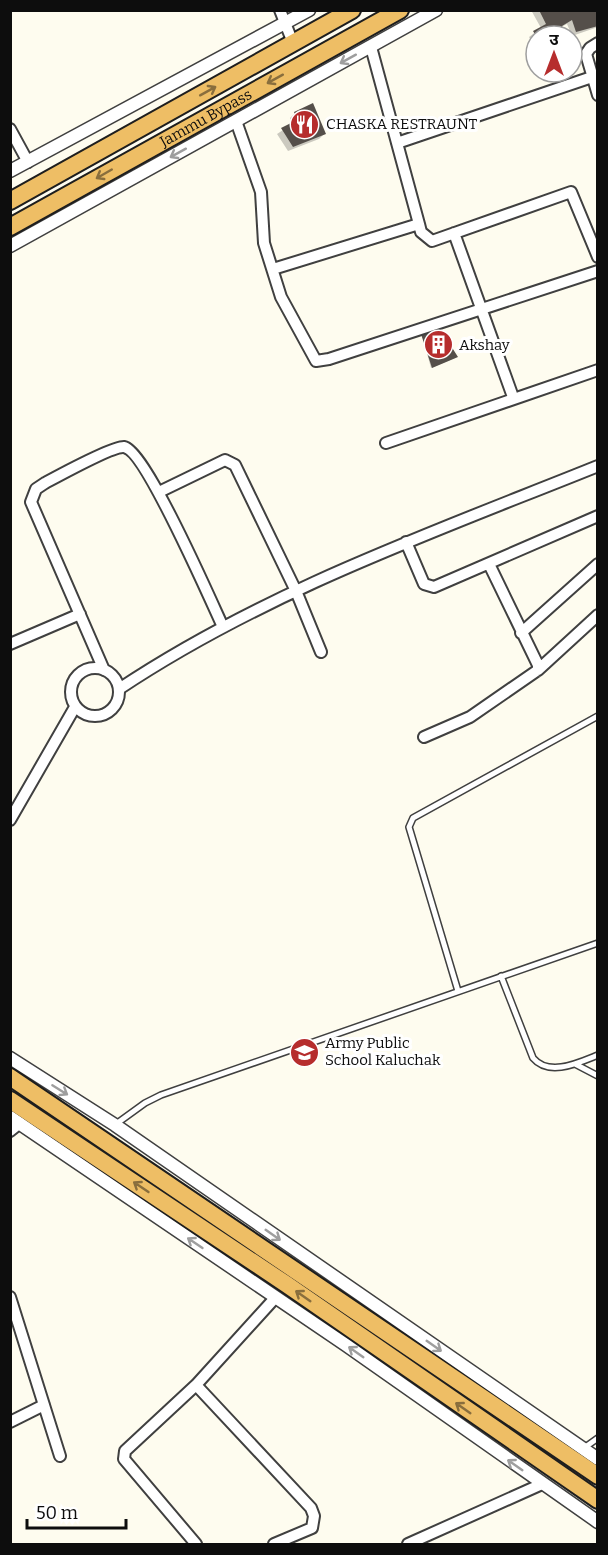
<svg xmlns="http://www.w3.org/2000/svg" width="608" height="1555" font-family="Bitter,'Noto Sans Devanagari',serif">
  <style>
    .shadow { fill: #0003 }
    .building { fill: #554f4a }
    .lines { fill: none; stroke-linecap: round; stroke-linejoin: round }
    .service-casing { stroke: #404040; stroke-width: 8 }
    .minor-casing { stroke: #404040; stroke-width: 14 }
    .tertiary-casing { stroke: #404040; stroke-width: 15 }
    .trunk-casing { stroke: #1e1e1e; stroke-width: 20 }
    .service { stroke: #fff; stroke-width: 5 }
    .minor { stroke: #fff; stroke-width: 10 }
    .tertiary { stroke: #fff; stroke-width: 12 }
    .trunk { stroke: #eebe65; stroke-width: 16 }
    .oneway { stroke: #9e9e9e }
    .oneway2 { stroke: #896e3d }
    .labels { text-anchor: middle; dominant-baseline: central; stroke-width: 6; stroke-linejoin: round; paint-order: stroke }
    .street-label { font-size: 15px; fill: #0d0d0d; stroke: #fff }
    .poi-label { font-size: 15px; fill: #0d0d0d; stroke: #fff; text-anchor: start }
  </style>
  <rect width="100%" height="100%" fill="#fefcef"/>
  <!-- shadow -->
  <path class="shadow" d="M531 10H598V27L572 36 567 24 561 27 565 36H536V49L529 37 541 28Z
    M295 113 324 134 319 139 288 151 277 134 292 124 290 118Z
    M422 335 455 358 431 368Z"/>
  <!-- building -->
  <path class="building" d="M539 10H598V26L576 32 572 20 562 26 567 36H536L533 31 546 24Z
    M313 103 326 134 293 147 281 128 297 120 294 112Z
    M439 327 458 357 432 368 421 334Z"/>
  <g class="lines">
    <defs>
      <path id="service" d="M501 976 533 1058C549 1077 578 1063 598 1055
        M458 991 409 827 413 818 598 716
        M575 1064 598 1076
        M116 1124 145 1103 161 1095 598 943
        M584 1448 598 1438"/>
      <path id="minor" d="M280 10 293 43
        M598 43 590 48 586 54 598 95
        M236 121 261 192 264 243 281 297 316 361 329 359 598 271
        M10 129 28 162
        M397 143 592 77
        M419 224 421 232 432 241 571 192 598 257
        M454 233 513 397
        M273 269 419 224 371 47
        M386 443 598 370
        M159 492 225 460 235 465 296 591 321 652
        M406 542 424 584 434 587 598 516
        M521 633 598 564
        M10 644 80 614
        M71 692a24 24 0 1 1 48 0a24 24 0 1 1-48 0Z
        M104 670 31 502 36 489 45 483C58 476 113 446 124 447 145 450 211 601 223 627
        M538 670 598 615
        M119 689C266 591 434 532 598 466
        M424 737 470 717 538 670V665L489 564
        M10 820 75 707
        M10 1131 20 1123
        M10 1297 60 1456
        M196 1385 311 1508 314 1516 312 1528 274 1544
        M10 1422 44 1405
        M196 1544 124 1459 125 1451 196 1385 275 1298
        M408 1544 542 1484"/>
      <path id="tertiary" d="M10 171 309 10
        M10 246 436 10
        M10 1058 115 1125 598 1459
        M10 1117 346 1345 598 1522"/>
      <g id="trunk">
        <path d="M10 201 352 10"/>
        <path id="s1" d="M10 227 400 10"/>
        <path d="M10 1077 598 1476"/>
        <path d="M10 1100 286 1284 598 1500"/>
      </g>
    </defs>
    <!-- service casing -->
    <use href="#service" class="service-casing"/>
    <!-- minor casing -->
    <use href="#minor" class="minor-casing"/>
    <!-- tertiary casing -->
    <use href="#tertiary" class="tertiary-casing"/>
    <!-- trunk casing -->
    <use href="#trunk" class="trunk-casing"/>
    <!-- service -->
    <use href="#service" class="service"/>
    <!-- minor -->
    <use href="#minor" class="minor"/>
    <!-- tertiary -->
    <use href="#tertiary" class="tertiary"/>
    <!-- trunk -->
    <use href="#trunk" class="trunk"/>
  </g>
  <!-- one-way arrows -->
  <defs><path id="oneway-shaft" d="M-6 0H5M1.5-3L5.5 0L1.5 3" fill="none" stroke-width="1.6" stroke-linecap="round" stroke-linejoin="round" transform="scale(1.5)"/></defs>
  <g class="oneway">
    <use href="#oneway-shaft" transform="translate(348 59) rotate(151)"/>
    <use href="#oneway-shaft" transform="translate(178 153) rotate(151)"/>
    <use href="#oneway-shaft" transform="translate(60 1090) rotate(32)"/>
    <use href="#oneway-shaft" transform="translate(273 1235) rotate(35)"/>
    <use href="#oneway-shaft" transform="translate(195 1243) rotate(-146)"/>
    <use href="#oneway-shaft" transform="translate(434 1346) rotate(35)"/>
    <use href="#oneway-shaft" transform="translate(356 1352) rotate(-145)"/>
    <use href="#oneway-shaft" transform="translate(515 1465) rotate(-145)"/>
  </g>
  <g class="oneway2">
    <use href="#oneway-shaft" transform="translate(275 79) rotate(151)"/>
    <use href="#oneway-shaft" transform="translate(208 91) rotate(-29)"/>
    <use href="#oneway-shaft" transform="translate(104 174) rotate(150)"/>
    <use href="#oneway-shaft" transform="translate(141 1187) rotate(-146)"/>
    <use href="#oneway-shaft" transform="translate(303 1296) rotate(-145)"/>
    <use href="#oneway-shaft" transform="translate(463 1408) rotate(-145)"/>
  </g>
  <!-- icons -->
  <defs>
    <symbol id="restaurant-disc" viewBox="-11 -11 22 22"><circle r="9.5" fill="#b62d2d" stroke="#fff"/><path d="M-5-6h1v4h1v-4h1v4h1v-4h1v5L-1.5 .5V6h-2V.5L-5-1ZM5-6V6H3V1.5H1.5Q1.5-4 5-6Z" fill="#fff"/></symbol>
    <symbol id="building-disc" viewBox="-11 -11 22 22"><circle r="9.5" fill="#b62d2d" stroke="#fff"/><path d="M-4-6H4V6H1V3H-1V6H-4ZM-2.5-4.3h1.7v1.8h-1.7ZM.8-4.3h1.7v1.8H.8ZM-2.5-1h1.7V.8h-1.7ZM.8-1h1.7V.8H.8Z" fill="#fff"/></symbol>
    <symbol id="school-disc" viewBox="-11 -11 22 22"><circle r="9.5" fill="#b62d2d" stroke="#fff"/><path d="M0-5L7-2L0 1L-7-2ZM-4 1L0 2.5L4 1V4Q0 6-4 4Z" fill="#fff"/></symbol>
  </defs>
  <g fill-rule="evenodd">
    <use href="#restaurant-disc" x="288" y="108" width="33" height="33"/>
    <use href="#building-disc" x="422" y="328" width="33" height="33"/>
    <use href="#school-disc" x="288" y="1036" width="33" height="33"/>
  </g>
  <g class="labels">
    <!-- street labels -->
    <g class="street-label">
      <text stroke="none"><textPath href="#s1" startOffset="224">Jammu Bypass</textPath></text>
    </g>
    <!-- poi labels -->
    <g class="poi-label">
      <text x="326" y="124">CHASKA RESTRAUNT</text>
      <text x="459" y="345">Akshay</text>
      <text x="325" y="1043">Army Public<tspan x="325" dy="17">School Kaluchak</tspan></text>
    </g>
  </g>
  <!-- border -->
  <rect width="608" height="1555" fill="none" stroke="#0d0d0d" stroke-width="24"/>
  <!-- north arrow -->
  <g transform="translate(554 54)"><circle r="28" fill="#ffffff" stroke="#9e9e9e" stroke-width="1.5"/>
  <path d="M0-4.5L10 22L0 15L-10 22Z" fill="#b62d2d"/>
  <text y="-9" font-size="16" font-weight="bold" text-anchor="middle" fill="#0d0d0d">उ</text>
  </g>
  <!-- scale -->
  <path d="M27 1519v9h99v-9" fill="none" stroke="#0d0d0d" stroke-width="3"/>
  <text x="36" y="1519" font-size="18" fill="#0d0d0d" stroke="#ffffff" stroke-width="4.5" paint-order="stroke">50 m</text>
</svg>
